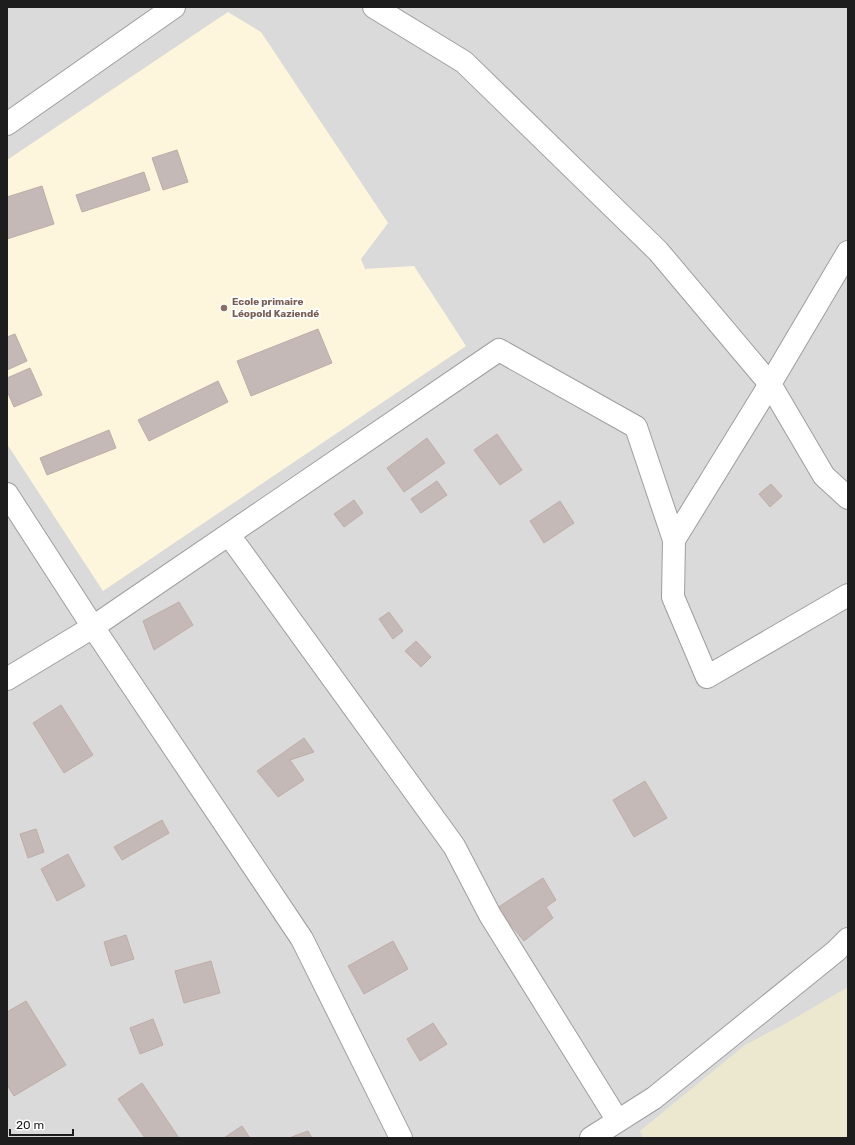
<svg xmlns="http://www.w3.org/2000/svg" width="855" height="1145" font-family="Rubik,sans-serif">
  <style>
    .residential { fill: #dbdada }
    .education { fill: #fdf6dd }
    .farmland { fill: #ece8cf }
    .building { fill: #c5b9b7; stroke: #bfaca6 }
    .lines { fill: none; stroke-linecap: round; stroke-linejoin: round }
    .minor-casing { stroke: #9e9e9e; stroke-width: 24 }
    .minor { stroke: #fff; stroke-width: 22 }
    .education-dot { fill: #8d6e63; stroke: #fff; stroke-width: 1.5 }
    .labels { text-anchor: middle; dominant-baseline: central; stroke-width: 3.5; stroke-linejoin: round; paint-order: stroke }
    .education-label { font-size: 10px; font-weight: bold; fill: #785e54; stroke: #fff; text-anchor: start }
  </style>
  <rect width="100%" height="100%" fill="#eee8e3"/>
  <!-- residential -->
  <path class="residential" d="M7 7H848V1138H7Z"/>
  <!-- education -->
  <path class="education" d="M228 12 261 32 388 223 361 259 365 269 414 266 466 346 103 591 7 444V160Z"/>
  <!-- farmland -->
  <path class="farmland" d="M848 987V1138H643L640 1131 745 1045 785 1024Z"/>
  <!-- building -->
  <path class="building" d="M177 150 188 182 163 190 152 158Z
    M144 172 150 190 82 212 76 195Z
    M42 186 54 224 7 239V197Z
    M318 329 332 363 251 396 237 361Z
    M15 334 27 361 7 370V337Z
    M30 368 42 395 14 407 7 391V378Z
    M218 381 228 402 149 441 138 420Z
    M109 430 116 448 47 475 40 458Z
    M497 434 522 470 500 485 474 450Z
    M427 438 445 463 404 492 387 468Z
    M437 481 447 495 421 513 411 499Z
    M771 484 782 496 770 507 759 494Z
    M354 500 363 513 344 527 334 514Z
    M560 501 574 523 544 543 530 521Z
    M179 602 193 625 154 650 143 621Z
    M389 612 403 631 393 639 379 619Z
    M416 641 431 657 421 667 405 651Z
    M61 705 93 755 64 773 33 723Z
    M304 738 314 752 290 760 304 780 278 797 257 771Z
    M645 781 667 818 634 837 613 800Z
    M162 820 169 833 122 860 114 847Z
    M36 829 44 852 28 858 20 834Z
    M68 854 85 886 57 901 41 869Z
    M543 878 556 900 546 907 553 918 524 941 497 908Z
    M126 935 134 959 111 966 104 942Z
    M393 941 408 969 364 994 348 966Z
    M211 961 220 993 184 1003 175 971Z
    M26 1001 66 1065 14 1096 7 1085V1012Z
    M153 1019 163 1045 140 1054 130 1028Z
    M433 1023 447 1044 420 1061 407 1039Z
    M142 1083 179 1138H145L118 1099Z
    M242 1126 250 1138H224Z
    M308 1131 312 1138H289Z"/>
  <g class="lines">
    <defs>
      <path id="minor" d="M374 7 464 62 658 251 770 384 824 476 848 498
        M7 124 174 7
        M848 252 770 384 674 540 673 597 707 677 848 595
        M7 494 93 627 302 939 401 1138
        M229 535 454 846 490 915 618 1121
        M7 679 93 627 499 350 636 427 674 540
        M591 1138 654 1098 836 951 848 939"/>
    </defs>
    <!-- minor casing -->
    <use href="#minor" class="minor-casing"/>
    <!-- minor -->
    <use href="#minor" class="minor"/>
  </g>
  <!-- markers -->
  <circle class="education-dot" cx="224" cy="308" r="4"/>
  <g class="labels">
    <!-- education labels -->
    <g class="education-label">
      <text x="232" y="302">Ecole primaire<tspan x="232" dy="12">Léopold Kaziendé</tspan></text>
    </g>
  </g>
  <!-- border -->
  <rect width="855" height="1145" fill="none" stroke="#1d1d1d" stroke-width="16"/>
  <!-- scale -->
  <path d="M10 1129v6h63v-6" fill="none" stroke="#1d1d1d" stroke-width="2"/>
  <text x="16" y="1129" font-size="12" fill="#1d1d1d" stroke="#ffffff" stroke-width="3" paint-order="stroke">20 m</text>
</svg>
